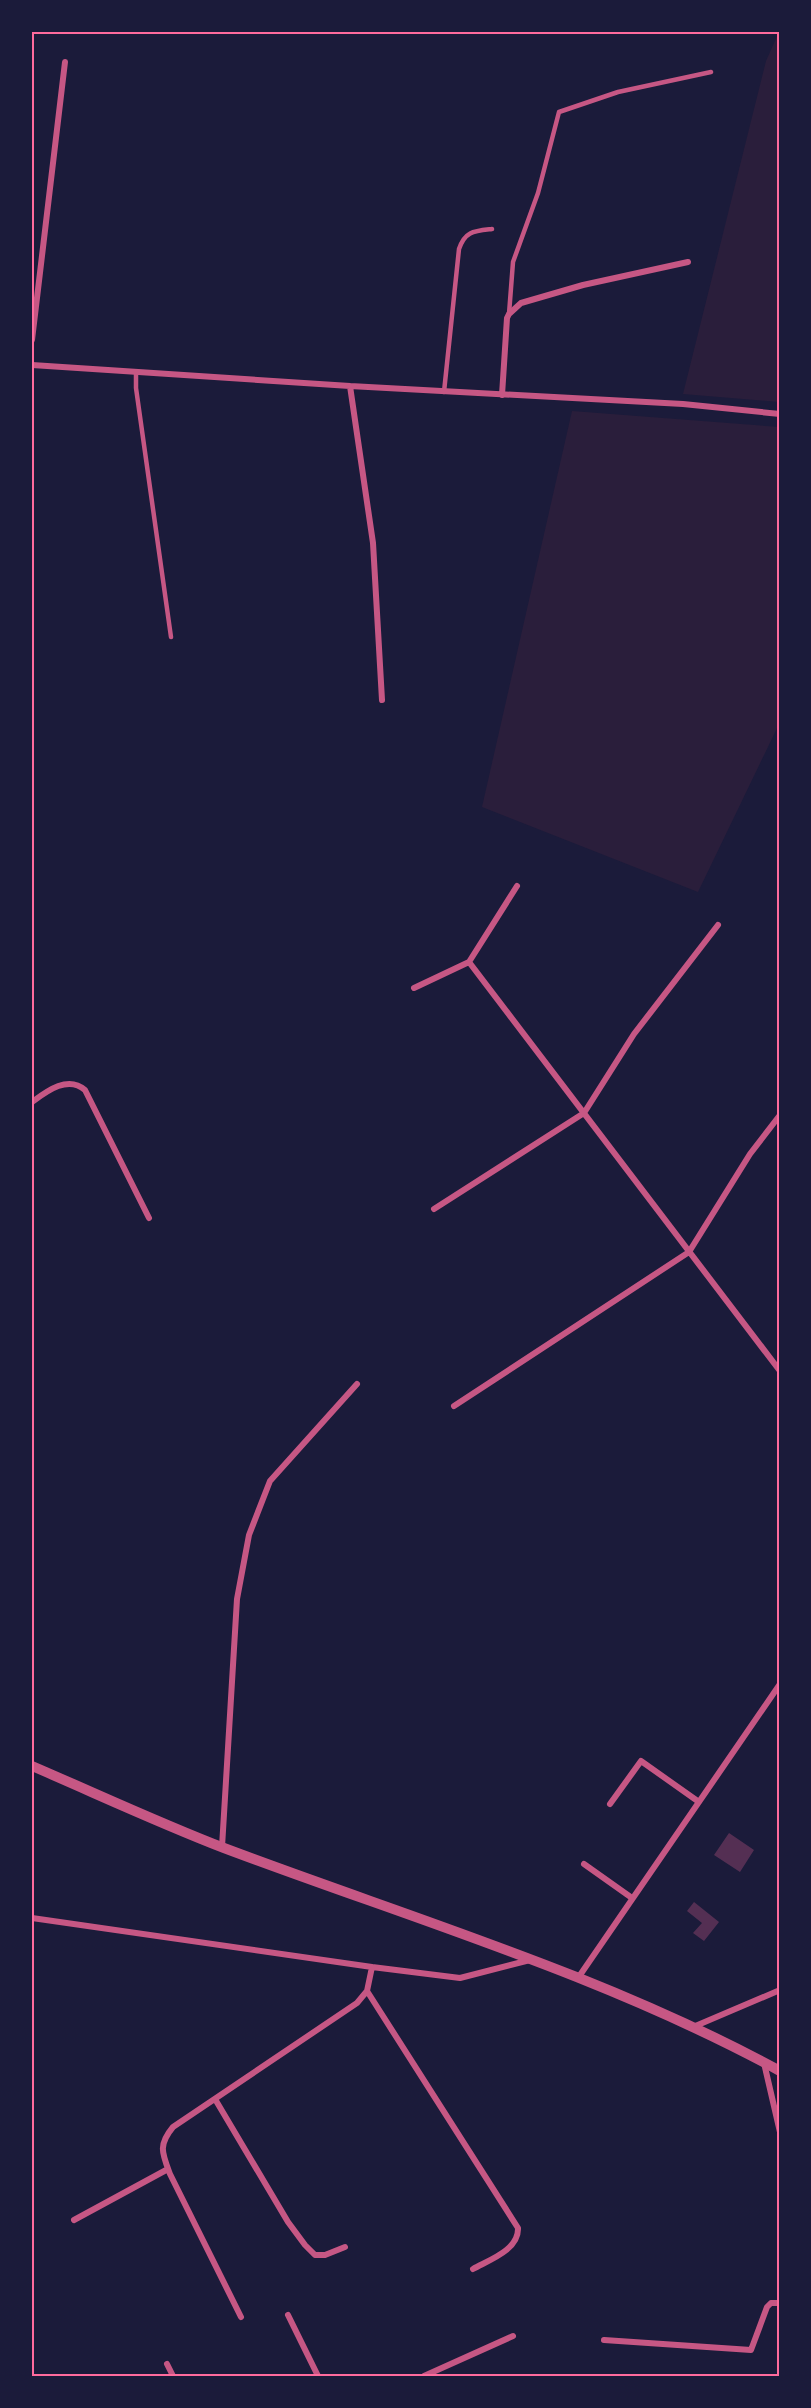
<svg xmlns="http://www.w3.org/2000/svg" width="811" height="2408" font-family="'PT Sans',sans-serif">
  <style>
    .green { fill: #2a1e3b }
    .building { fill: #542f53 }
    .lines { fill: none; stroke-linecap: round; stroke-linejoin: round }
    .service { stroke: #c65784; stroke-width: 4.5 }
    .minor { stroke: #c65784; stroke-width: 6 }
    .tertiary { stroke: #c65784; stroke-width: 10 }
    .neatline { fill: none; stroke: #ff6b9d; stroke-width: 2 }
  </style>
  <rect width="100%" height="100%" fill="#1b1b3a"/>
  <!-- green -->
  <path class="green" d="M779 32V402L683 394 766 61Z
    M572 411 779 427V724L698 892 482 807Z"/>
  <!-- building -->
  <path class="building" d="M729 1833 754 1850 740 1872 714 1855Z
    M694 1902 719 1922 704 1941 693 1933 702 1923 687 1911Z"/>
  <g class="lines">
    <!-- service -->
    <path class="service" d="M509 314 513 262 538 193 559 112 618 92 711 72
      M136 372V388L171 637
      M444 392 459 249C465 231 474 231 492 229"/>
    <!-- minor -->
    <path class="minor" d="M32 340 65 62
      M32 365 350 386 683 404 780 414
      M350 386 373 543 382 700
      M502 395 507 318 509 314 521 303 583 285 688 262
      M469 962 780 1371
      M469 962 517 886
      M414 988 469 962
      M32 1102C47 1091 68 1075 85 1090L149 1218
      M434 1209 584 1113 634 1034 718 925
      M454 1406 689 1252 750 1154 780 1115
      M610 1804 641 1761 699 1802
      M222 1847 237 1599 249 1535 270 1481 357 1384
      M584 1864 632 1898
      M32 1918 372 1967 460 1978 530 1960
      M578 1978 780 1684
      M367 1991 518 2228C519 2250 489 2260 473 2269
      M693 2027 780 1990
      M764 2063 780 2132
      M215 2099 288 2222 305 2245 315 2255H325L345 2247
      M74 2220 168 2169
      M288 2315 318 2376
      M241 2317 170 2174C162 2153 158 2145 173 2127L357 2003 367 1991 372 1967
      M604 2340 751 2350 767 2307 771 2303H780
      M167 2364 173 2376
      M424 2376 513 2336"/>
    <!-- tertiary -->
    <path class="tertiary" d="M32 1766C95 1793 159 1823 224 1848 410 1918 604 1975 780 2071"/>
  </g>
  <!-- border -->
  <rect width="811" height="2408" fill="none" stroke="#1b1b3a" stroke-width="66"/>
  <rect x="33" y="33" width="745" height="2342" class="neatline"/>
</svg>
